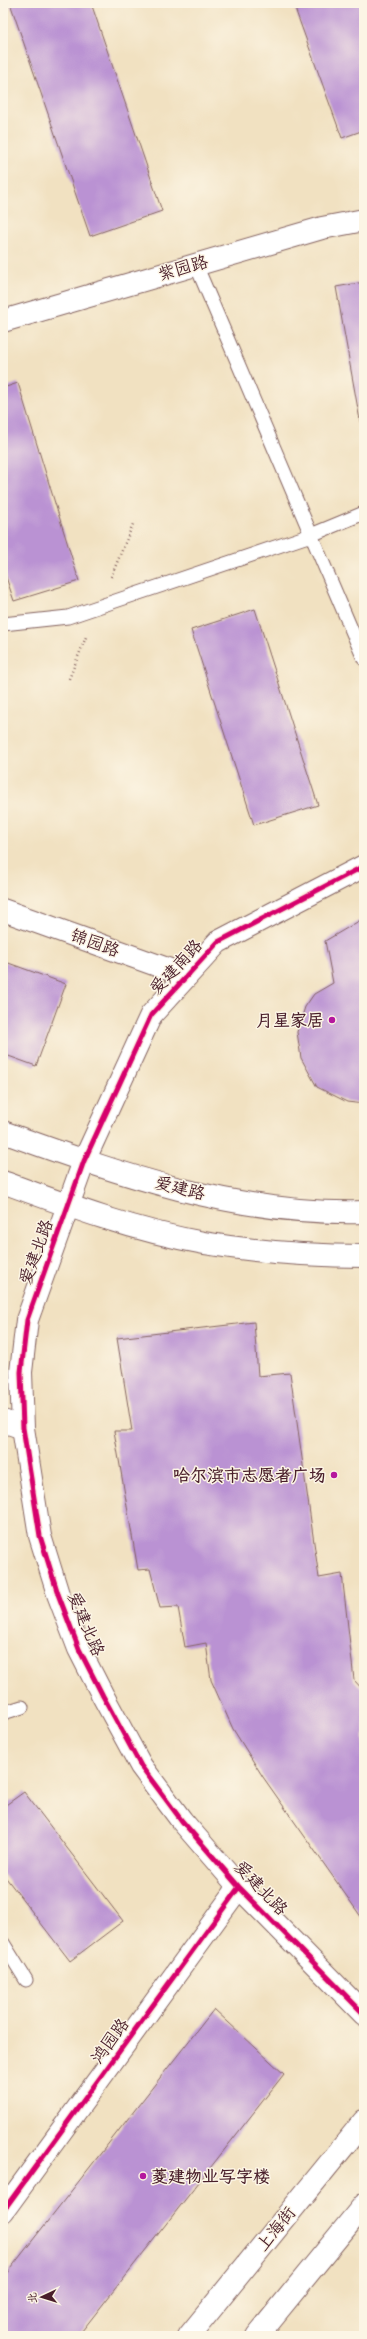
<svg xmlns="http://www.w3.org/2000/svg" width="367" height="2339" font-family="Caveat,'LXGW WenKai TC',sans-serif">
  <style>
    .building { fill: #ba92d3 }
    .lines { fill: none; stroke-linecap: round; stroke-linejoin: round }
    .service-casing { stroke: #846360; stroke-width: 15 }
    .minor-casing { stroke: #846360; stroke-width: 24 }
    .tertiary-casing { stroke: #846360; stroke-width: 24 }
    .secondary-casing { stroke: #846360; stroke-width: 24 }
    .primary-casing { stroke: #846360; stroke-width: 24 }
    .path { stroke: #846360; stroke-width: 2.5; stroke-dasharray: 1 3; stroke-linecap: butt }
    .service { stroke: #fff; stroke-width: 13 }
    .minor { stroke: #fff; stroke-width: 22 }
    .tertiary { stroke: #fff; stroke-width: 22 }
    .secondary { stroke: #fff; stroke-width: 22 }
    .primary { stroke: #fff; stroke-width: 22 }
    .cycleway-casing { stroke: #fcf5e5; stroke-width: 8 }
    .cycleway { stroke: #d6006c; stroke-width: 5 }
    .poi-dot { fill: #b5179e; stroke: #fcf5e5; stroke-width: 1.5 }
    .labels { text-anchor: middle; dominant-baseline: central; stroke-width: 3; stroke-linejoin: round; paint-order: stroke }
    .street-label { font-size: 17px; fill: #4a1f2b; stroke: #fcf5e5 }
    .poi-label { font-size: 17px; font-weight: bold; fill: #4a1f2b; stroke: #fcf5e5; text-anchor: end }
  </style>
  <rect width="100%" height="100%" fill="#fcf5e5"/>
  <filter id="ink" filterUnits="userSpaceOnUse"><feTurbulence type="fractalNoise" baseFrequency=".025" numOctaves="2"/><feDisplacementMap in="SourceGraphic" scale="8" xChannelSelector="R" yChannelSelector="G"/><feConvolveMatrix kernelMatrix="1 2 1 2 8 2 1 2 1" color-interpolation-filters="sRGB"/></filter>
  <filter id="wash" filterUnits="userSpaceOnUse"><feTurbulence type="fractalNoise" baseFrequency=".012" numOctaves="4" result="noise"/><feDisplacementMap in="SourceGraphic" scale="16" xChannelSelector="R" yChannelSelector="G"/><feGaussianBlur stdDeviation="0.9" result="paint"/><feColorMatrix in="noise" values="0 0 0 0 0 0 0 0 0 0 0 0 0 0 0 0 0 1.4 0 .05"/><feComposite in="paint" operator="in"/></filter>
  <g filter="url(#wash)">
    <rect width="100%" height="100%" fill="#f1e1c1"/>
    <g id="blocks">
      <!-- building -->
      <path class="building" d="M10 3H91L162 211 90 236Z
        M293 3H364V130L342 138Z
        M364 282V437H363L336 287Z
        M18 383 79 581 14 601 3 568V388Z
        M255 609 318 805 254 825 191 630Z
        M364 918V1104L347 1102 317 1087 301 1058 297 1032 305 1007 314 994 333 983 325 941Z
        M3 961 66 984 36 1066 3 1054Z
        M254 1322 258 1376 290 1373 319 1578 342 1574 354 1680 364 1691V1921L263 1777 233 1729 211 1680 206 1643 185 1647 178 1607 160 1608 150 1569 138 1570 114 1431H132L117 1338Z
        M24 1792 123 1921 70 1961 3 1874V1807Z
        M214 2009 284 2074 78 2336H3V2278Z"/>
    </g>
  </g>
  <g filter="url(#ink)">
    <use href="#blocks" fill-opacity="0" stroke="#846360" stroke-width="1"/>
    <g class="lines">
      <defs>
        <path id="service" d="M196 265 364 659
          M3 624 68 617 311 535 364 513
          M3 1713 22 1707
          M3 1943 26 1980"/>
        <path id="minor" d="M3 2211 239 1887"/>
        <path id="tertiary" d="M3 321 322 228 364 220
          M364 866 218 942 151 1015 84 1161 27 1320 21 1372 23 1428 40 1536 58 1594 79 1649 103 1696 141 1766 182 1821 239 1887 364 2014
          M3 910 187 976
          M3 1421 23 1428"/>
        <path id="secondary" d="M3 1132C119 1174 239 1216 364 1212
          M3 1182C68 1206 135 1231 204 1243 257 1252 310 1256 364 1256"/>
        <path id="primary" d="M189 2336 364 2121
          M257 2336 364 2205"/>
      </defs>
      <!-- service casing -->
      <use href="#service" class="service-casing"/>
      <!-- minor casing -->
      <use href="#minor" class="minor-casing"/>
      <!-- tertiary casing -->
      <use href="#tertiary" class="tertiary-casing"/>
      <!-- secondary casing -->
      <use href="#secondary" class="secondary-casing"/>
      <!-- primary casing -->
      <use href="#primary" class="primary-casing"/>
      <!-- path -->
      <path class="path" d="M111 577 133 524
        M69 679 86 637"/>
      <!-- service -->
      <use href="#service" class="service"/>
      <!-- minor -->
      <use href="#minor" class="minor"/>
      <!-- tertiary -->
      <use href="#tertiary" class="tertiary"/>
      <!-- secondary -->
      <use href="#secondary" class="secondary"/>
      <!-- primary -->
      <use href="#primary" class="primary"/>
      <defs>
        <path id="cycleway" d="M364 866 218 942 151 1015 84 1161 27 1320 21 1372 23 1428 40 1536 58 1594 79 1649 103 1696 141 1766 182 1821 239 1887 364 2014
          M3 2211 239 1887"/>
      </defs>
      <!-- cycleway casing -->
      <use href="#cycleway" class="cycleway-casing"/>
      <!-- cycleway -->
      <use href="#cycleway" class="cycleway"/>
    </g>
  </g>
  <!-- markers -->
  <g class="poi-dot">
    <circle cx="332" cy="1020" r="4"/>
    <circle cx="334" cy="1475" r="4"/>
    <circle cx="143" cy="2176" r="4"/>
  </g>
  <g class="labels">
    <!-- street labels -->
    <g class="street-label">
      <text transform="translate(183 268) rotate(-16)">紫园路</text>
      <text transform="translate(95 943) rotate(20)">锦园路</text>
      <text transform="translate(176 967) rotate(-47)">爱建南路</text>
      <text transform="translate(180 1188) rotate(14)">爱建路</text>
      <text transform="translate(36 1252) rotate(-70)">爱建北路</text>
      <text transform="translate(86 1624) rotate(67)">爱建北路</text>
      <text transform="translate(261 1888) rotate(46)">爱建北路</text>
      <text transform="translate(110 2041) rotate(-54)">鸿园路</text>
      <text transform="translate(276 2229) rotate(-51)">上海街</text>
    </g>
    <!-- poi labels -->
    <g class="poi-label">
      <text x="324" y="1020">月星家居</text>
      <text x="326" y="1475">哈尔滨市志愿者广场</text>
      <text x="151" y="2176" text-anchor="start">菱建物业写字楼</text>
    </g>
  </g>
  <!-- margin -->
  <rect width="367" height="2339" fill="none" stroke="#fcf5e5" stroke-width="16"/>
  <!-- north arrow -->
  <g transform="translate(42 2297) rotate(266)" stroke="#fcf5e5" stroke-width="3" paint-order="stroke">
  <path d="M0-3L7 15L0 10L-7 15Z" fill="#4a1f2b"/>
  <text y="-6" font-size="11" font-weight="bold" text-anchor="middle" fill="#4a1f2b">北</text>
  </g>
</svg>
